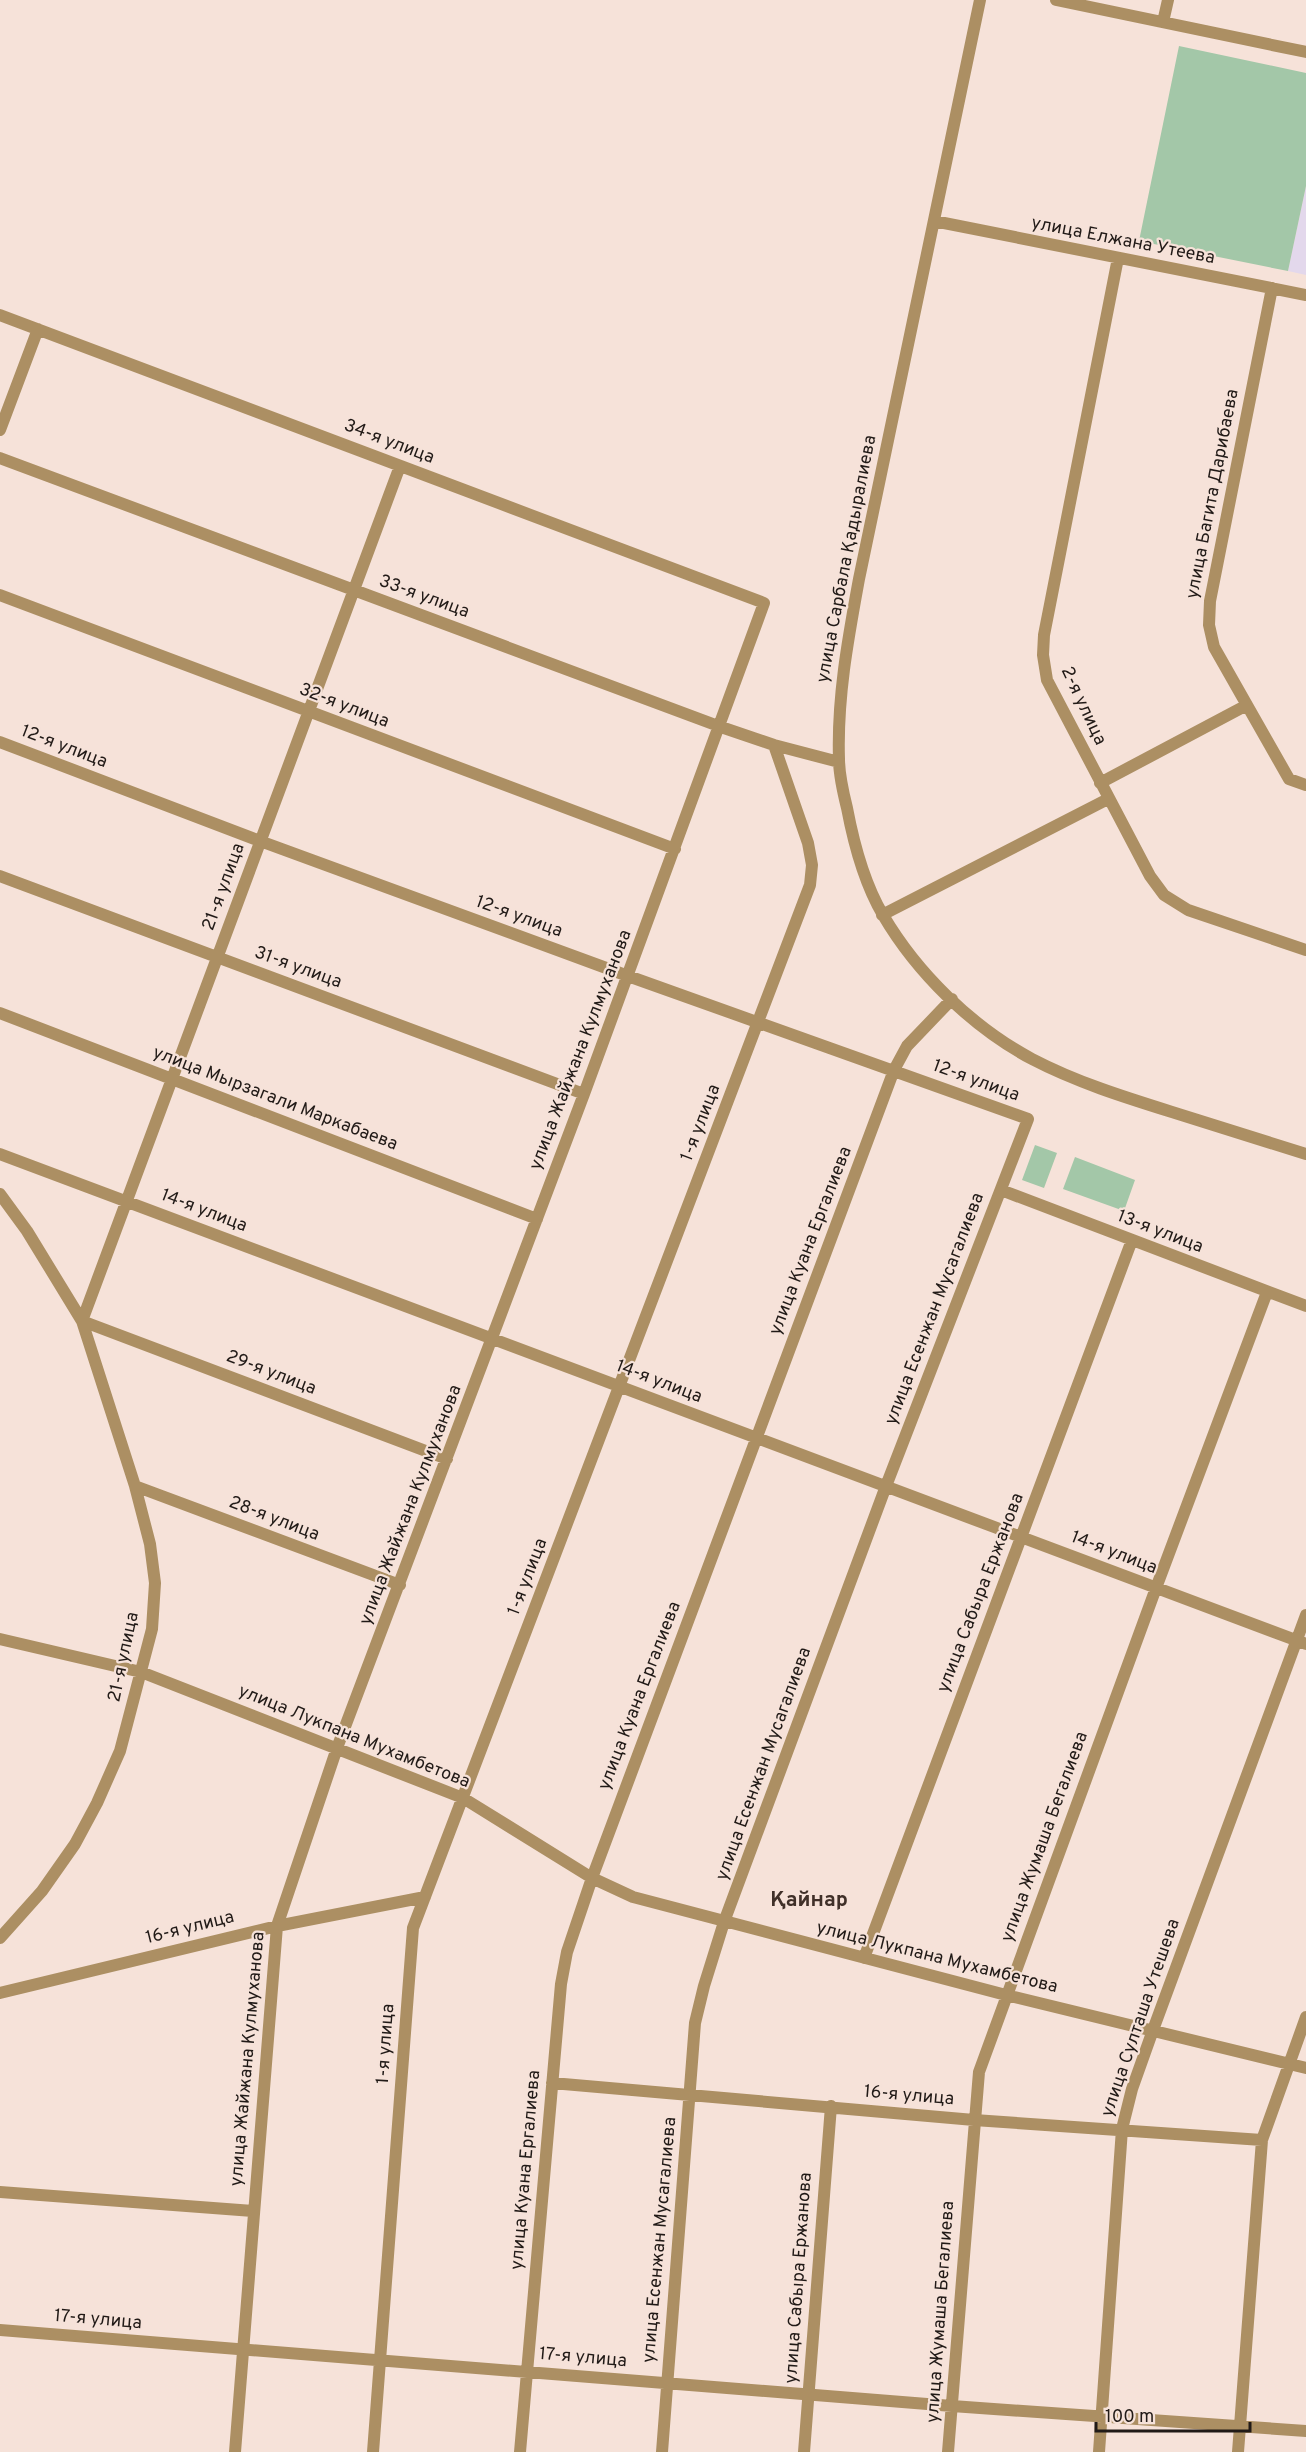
<svg xmlns="http://www.w3.org/2000/svg" width="1306" height="2452" font-family="Overpass,sans-serif">
  <style>
    .education { fill: #e3d8ec }
    .green { fill: #a3c7a8 }
    .lines { fill: none; stroke-linecap: round; stroke-linejoin: round }
    .street { stroke: #ac8f63; stroke-width: 12 }
    .labels { text-anchor: middle; dominant-baseline: central; stroke-width: 4.5; stroke-linejoin: round; paint-order: stroke }
    .street-label { font-size: 18px; fill: #211a17; stroke: #f6e2d9 }
    .quarter-label { font-size: 21px; font-weight: bold; fill: #403029; stroke: #f6e2d9 }
  </style>
  <rect width="100%" height="100%" fill="#f6e2d9"/>
  <!-- education -->
  <path class="education" d="M1306 186V275L1288 271Z"/>
  <!-- green -->
  <path class="green" d="M1179 46 1306 73V186L1288 271 1139 241Z
    M1035 1145 1057 1153 1044 1188 1022 1180Z
    M1075 1157 1135 1180 1124 1211 1063 1189Z"/>
  <g class="lines">
    <!-- street -->
    <path class="street" d="M980 0 859 579C848 639 837 698 839 759 839 775 843 792 847 808 854 845 864 883 883 915 917 973 972 1027 1032 1059 1076 1082 1124 1097 1172 1112 1216 1126 1261 1140 1306 1154
      M1056 0 1306 52
      M1163 22 1168 0
      M934 221 1306 295
      M1118 258 1044 635 1043 655 1047 680 1150 876 1164 895 1188 910 1306 950
      M1272 288 1210 601 1209 625 1214 647 1289 779 1306 785
      M0 315 764 603 584 1094 337 1748 277 1926 235 2452
      M0 430 38 329
      M0 458 721 727 774 745 839 762
      M400 466 82 1321 447 1459
      M0 595 675 849
      M0 742 260 841 628 976 1028 1119 886 1486 724 1922 704 1986 695 2023 662 2452
      M1100 783 1247 705
      M0 876 584 1094
      M882 915 1108 799
      M0 1013 537 1219
      M0 1154 1306 1644
      M1001 1190 1306 1306
      M0 1194 27 1231 82 1321 135 1486 150 1544 155 1583 152 1629 120 1751 97 1803 75 1844 42 1891 0 1938
      M135 1486 400 1585
      M0 1639 141 1672 463 1798 592 1878 633 1897 1006 1995 1306 2068
      M864 1958 1132 1240
      M0 1993 277 1926 425 1897
      M552 2083 974 2120 1262 2140
      M0 2192 253 2211
      M0 2330 952 2406 1306 2431
      M373 2452 413 1928 810 885 812 865 808 843 774 745
      M520 2452 561 1984 567 1952 592 1878 894 1070 907 1046 952 999
      M804 2452 831 2106
      M948 2452 979 2072 1156 1588 1267 1292
      M1099 2452 1122 2129 1132 2089 1153 2030 1306 1615
      M1238 2452 1262 2140 1306 2017"/>
  </g>
  <g class="labels">
    <!-- street labels -->
    <g class="street-label">
      <text transform="translate(1123 241) rotate(11)">улица Елжана Утеева</text>
      <text transform="translate(389 442) rotate(21)">34-я улица</text>
      <text transform="translate(1213 494) rotate(-79)">улица Багита Дарибаева</text>
      <text transform="translate(847 559) rotate(-79)">улица Сарбала Қадыралиева</text>
      <text transform="translate(424 597) rotate(20)">33-я улица</text>
      <text transform="translate(344 706) rotate(21)">32-я улица</text>
      <text transform="translate(1083 706) rotate(65)">2-я улица</text>
      <text transform="translate(64 747) rotate(21)">12-я улица</text>
      <text transform="translate(224 887) rotate(-70)">21-я улица</text>
      <text transform="translate(519 917) rotate(20)">12-я улица</text>
      <text transform="translate(298 968) rotate(20)">31-я улица</text>
      <text transform="translate(581 1050) rotate(-69)">улица Жайжана Кулмуханова</text>
      <text transform="translate(976 1081) rotate(20)">12-я улица</text>
      <text transform="translate(275 1099) rotate(21)">улица Мырзагали Маркабаева</text>
      <text transform="translate(701 1123) rotate(-69)">1-я улица</text>
      <text transform="translate(204 1211) rotate(21)">14-я улица</text>
      <text transform="translate(1160 1232) rotate(21)">13-я улица</text>
      <text transform="translate(811 1241) rotate(-69)">улица Куана Ергалиева</text>
      <text transform="translate(935 1309) rotate(-69)">улица Есенжан Мусагалиева</text>
      <text transform="translate(271 1373) rotate(21)">29-я улица</text>
      <text transform="translate(659 1382) rotate(21)">14-я улица</text>
      <text transform="translate(411 1505) rotate(-69)">улица Жайжана Кулмуханова</text>
      <text transform="translate(274 1519) rotate(21)">28-я улица</text>
      <text transform="translate(1114 1553) rotate(21)">14-я улица</text>
      <text transform="translate(528 1577) rotate(-69)">1-я улица</text>
      <text transform="translate(981 1593) rotate(-69)">улица Сабыра Ержанова</text>
      <text transform="translate(124 1657) rotate(-78)">21-я улица</text>
      <text transform="translate(640 1696) rotate(-69)">улица Куана Ергалиева</text>
      <text transform="translate(354 1737) rotate(22)">улица Лукпана Мухамбетова</text>
      <text transform="translate(764 1764) rotate(-70)">улица Есенжан Мусагалиева</text>
      <text transform="translate(1045 1837) rotate(-70)">улица Жумаша Бегалиева</text>
      <text transform="translate(190 1928) rotate(-14)">16-я улица</text>
      <text transform="translate(937 1958) rotate(14)">улица Лукпана Мухамбетова</text>
      <text transform="translate(1141 2018) rotate(-71)">улица Султаша Утешева</text>
      <text transform="translate(386 2044) rotate(-86)">1-я улица</text>
      <text transform="translate(248 2059) rotate(-85)">улица Жайжана Кулмуханова</text>
      <text transform="translate(909 2096) rotate(5)">16-я улица</text>
      <text transform="translate(526 2170) rotate(-85)">улица Куана Ергалиева</text>
      <text transform="translate(660 2240) rotate(-85)">улица Есенжан Мусагалиева</text>
      <text transform="translate(799 2278) rotate(-86)">улица Сабыра Ержанова</text>
      <text transform="translate(941 2312) rotate(-86)">улица Жумаша Бегалиева</text>
      <text transform="translate(98 2320) rotate(5)">17-я улица</text>
      <text transform="translate(583 2358) rotate(5)">17-я улица</text>
    </g>
    <!-- quarter labels -->
    <g class="quarter-label">
      <text x="809" y="1900">Қайнар</text>
    </g>
  </g>
  <!-- scale -->
  <path d="M1096 2422v9h154v-9" fill="none" stroke="#211a17" stroke-width="3"/>
  <text x="1105" y="2422" font-size="18" fill="#211a17" stroke="#f6e2d9" stroke-width="4.5" paint-order="stroke">100 m</text>
</svg>
